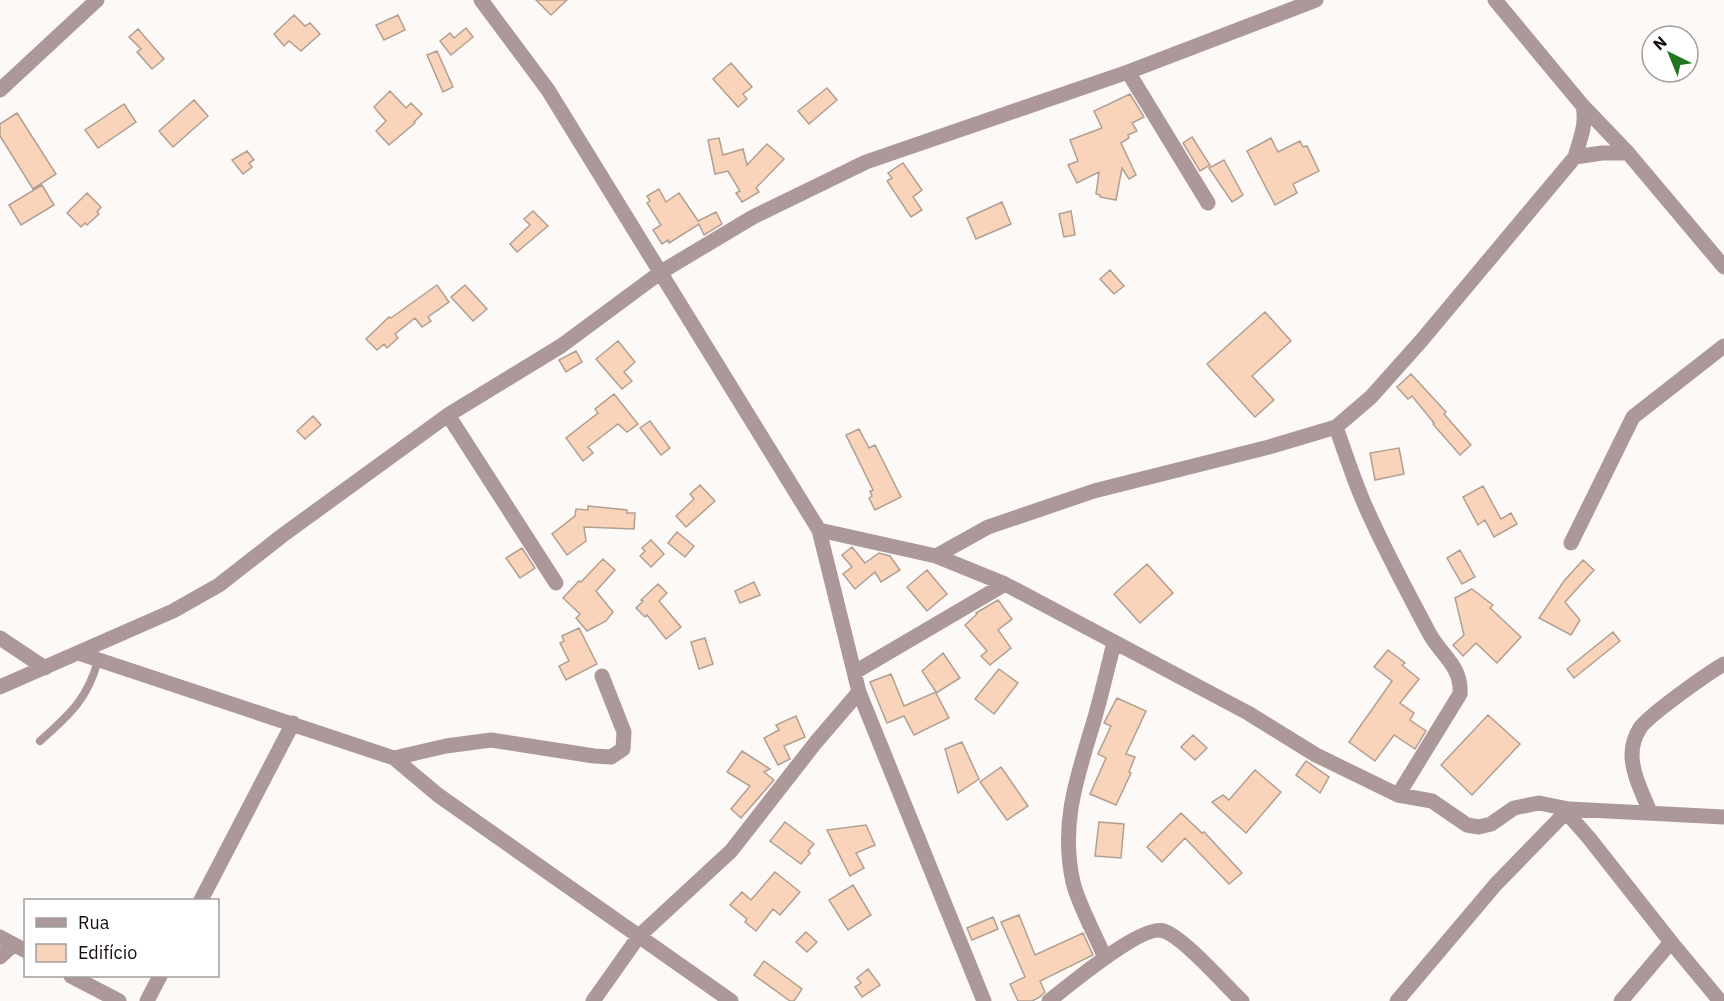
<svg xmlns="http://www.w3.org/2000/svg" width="1724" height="1001" font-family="'IBM Plex Sans',sans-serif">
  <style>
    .building { fill: #f9d4ba; stroke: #b19f92; stroke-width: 1.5 }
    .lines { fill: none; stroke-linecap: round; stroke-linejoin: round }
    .service { stroke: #ad9899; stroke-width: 8 }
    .minor { stroke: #ad9899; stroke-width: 15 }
  </style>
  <rect width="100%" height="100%" fill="#fdf9f6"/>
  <!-- building -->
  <path class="building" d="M536 0H567L551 15Z
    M294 15 305 26 310 23 320 34 301 51 289 41 284 46 274 34Z
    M398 15 405 30 384 40 376 25Z
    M466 28 473 37 451 55 440 41 450 33 454 38Z
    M138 29 164 59 152 69 137 52 141 49 129 37Z
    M437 51 453 87 443 92 427 55Z
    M731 63 752 87 743 94 747 99 738 107 713 79Z
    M827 88 837 100 809 124 798 111Z
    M390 91 406 108 411 103 422 114 414 122 415 123 389 145 376 131 386 121 374 107Z
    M1130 94 1144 117 1132 123 1137 131 1128 135 1129 138 1121 143 1136 175 1129 179 1122 168 1116 200 1100 197V195L1096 194 1099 172 1077 183 1068 165 1078 161 1070 140 1102 128 1094 111Z
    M194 100 208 116 173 147 159 131Z
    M124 104 136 122 98 148 85 130Z
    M17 113 56 174 33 189 0 136V124Z
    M1192 137 1210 165 1200 171 1183 143Z
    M719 138 723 155 743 149 747 165 767 144 784 159 756 188 759 192 742 202 736 193 740 191 728 171 715 174 708 140Z
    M1271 138 1278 152 1300 141 1303 147 1307 146 1319 171 1293 184 1297 193 1275 205 1247 151Z
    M247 151 254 160 249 163 252 167 243 174 232 160Z
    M1224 160 1243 195 1232 202 1209 168Z
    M903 163 922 190 913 197 922 210 911 217 887 181 892 178 888 173Z
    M42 185 54 205 21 225 9 205Z
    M659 189 666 202 679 193 699 222 698 221 716 212 722 224 704 235 699 224 669 243 668 240 662 244 653 230 661 225 647 203 650 201 647 196Z
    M87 193 101 207 97 212 99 214 87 225 85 223 81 227 67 213Z
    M1002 202 1011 224 976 239 967 218Z
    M533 211 548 226 517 252 510 244 530 225 524 219Z
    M1071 211 1075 235 1064 237 1059 214Z
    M1110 270 1124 286 1114 294 1100 279Z
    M437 285 449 302 428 317 431 321 422 327 415 318 395 334 398 338 387 348 384 344 377 350 366 339 389 317 391 318Z
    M465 285 487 309 473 321 451 297Z
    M1265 312 1291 341 1252 376 1274 400 1255 417 1207 364Z
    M618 341 635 362 624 372 632 381 622 389 596 359Z
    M576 351 582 362 566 372 559 360Z
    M1411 374 1446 412 1444 414 1471 445 1460 455 1433 424 1434 423 1412 396 1408 399 1397 387Z
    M614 394 638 424 627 432 618 424 588 447 593 453 583 461 566 438 598 413 595 409Z
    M313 416 321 425 305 439 297 431Z
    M650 421 670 448 661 455 640 428Z
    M859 429 869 448 875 445 901 497 875 510 869 498 872 496 870 491 873 490 846 435Z
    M1399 448 1404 474 1375 480 1370 453Z
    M700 485 715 501 686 527 676 516 694 499 690 494Z
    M1483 486 1501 519 1511 513 1517 524 1494 537 1485 520 1478 525 1463 497Z
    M588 506 627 510V513H635L634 529 584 527 586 541 567 555 552 534 575 516 576 509 588 510Z
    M677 532 694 546 685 557 668 543Z
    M651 540 664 554 651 567 640 556 645 551 642 548Z
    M852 547 865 563 879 553 890 556 900 570 881 582 875 572 855 589 843 574 852 567 842 555Z
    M522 548 535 568 520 578 506 558Z
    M1460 550 1475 577 1462 584 1447 558Z
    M603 559 615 570 596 591 613 612 606 621 587 631 576 618 580 614 563 598 579 581 581 582Z
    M1583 560 1594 570 1565 602 1580 620 1571 635 1539 618 1564 581Z
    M1147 564 1173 593 1140 623 1114 594Z
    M927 570 947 594 927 611 907 587Z
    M754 582 760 595 740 603 735 591Z
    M658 584 667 593 659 601 681 627 666 639 647 615 645 617 636 608 643 601 641 600Z
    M1472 589 1493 605 1490 608 1521 637 1497 663 1476 643 1463 656 1453 645 1464 635 1455 598Z
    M998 600 1012 619 998 630 1011 648 990 665 981 656 987 651 965 625 977 614 976 613Z
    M579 628 597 664 566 680 559 666 569 661 560 643 564 641 562 636Z
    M1613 632 1620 641 1574 678 1567 669Z
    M705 638 713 664 699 669 691 642Z
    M1388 650 1405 663 1402 665 1419 679 1400 703 1414 713 1410 720 1426 731 1415 749 1394 735 1375 761 1349 742 1392 681 1374 667Z
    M943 653 960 678 936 693 949 718 914 735 904 716 887 723 870 682 891 674 904 706 936 692 922 671Z
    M999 669 1018 683 994 714 975 699Z
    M1117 698 1146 711 1126 754 1135 757 1129 772 1131 773 1116 805 1090 794 1106 758 1098 754 1111 726 1104 723Z
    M1488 715 1520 744 1472 795 1441 765Z
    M796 716 805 737 784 746 790 759 778 765 764 738 779 730 776 725Z
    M1193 735 1207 748 1195 760 1181 747Z
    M962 742 979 779 958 793 945 749Z
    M742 751 770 769 764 772 774 780 741 818 731 809 750 786 727 772Z
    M1306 761 1329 777 1320 793 1296 775Z
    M1001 767 1028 806 1007 820 980 782Z
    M1255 770 1281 792 1246 833 1212 802 1223 795 1229 800Z
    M1181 813 1202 833 1204 832 1242 873 1229 884 1185 838 1162 862 1147 847Z
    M785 822 814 844 808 851 810 853 801 864 770 841Z
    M1099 822 1124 824 1121 858 1095 856Z
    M866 825 875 845 856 853 864 868 850 876 827 830Z
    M775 872 800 892 780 915 773 909 756 931 745 922 747 919 730 905 742 892 751 900Z
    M853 885 871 915 848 930 829 900Z
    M1019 915 1035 955 1083 933 1093 955 1040 981 1045 992 1040 997 1032 1001H1018L1010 984 1025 977 1001 922Z
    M993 917 998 929 972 940 967 928Z
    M806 932 817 942 807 952 796 942Z
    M764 961 802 989 794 1001H790L754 975Z
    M868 969 880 985 862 997 855 987 861 983 857 978Z"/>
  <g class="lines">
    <!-- service -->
    <path class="service" d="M40 741C69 715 88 699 98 660"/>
    <!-- minor -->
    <path class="minor" d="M481 0 548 90 819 530 859 692 984 1001
      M1495 0 1583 106 1628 153 1724 267
      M1128 72 1208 203
      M0 90 97 0
      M1575 157 1602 153H1628
      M448 415 556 583
      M1336 427C1344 450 1352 474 1361 496 1380 542 1405 587 1428 631 1440 655 1462 665 1460 694L1398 795
      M819 530 936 556 1005 584 1248 713 1316 755 1398 795 1432 801 1467 825 1479 827 1491 824 1514 808 1539 803 1569 809 1724 817
      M1571 543 1633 417 1724 346
      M936 556 988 527 1094 491 1269 447 1336 427 1371 397 1421 341 1575 157C1580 139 1587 124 1583 106
      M0 638 45 668
      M78 653 394 758 438 795 731 1001
      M855 672 1005 584
      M0 687 173 611 219 585 283 535 448 415 561 346 661 272 753 217 866 162 1128 72 1316 0
      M394 758 446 746 491 740 594 756 611 757 623 749 624 732 602 676
      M1650 812C1643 794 1632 774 1632 755 1632 745 1635 736 1640 728 1649 715 1708 673 1724 664
      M1567 813 1589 838 1671 942 1621 1001
      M201 900 293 723
      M0 937 26 951
      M1671 942 1720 1001
      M0 957 13 945
      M1105 958C1096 936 1078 904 1073 882 1060 825 1077 777 1093 724 1101 697 1107 670 1114 643
      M71 976 119 1001
      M147 1001 160 976
      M593 1001 639 936 731 851 816 742 859 692
      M1049 1001C1068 986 1143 923 1164 931 1184 938 1224 984 1242 1001
      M1397 1001 1496 884 1569 809"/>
  </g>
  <!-- legend -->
  <rect x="24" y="899" width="195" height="78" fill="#ffffff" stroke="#a19e9d" stroke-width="1.5"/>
  <rect x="36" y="918" width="30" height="9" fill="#ad9899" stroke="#a19e9d" stroke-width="1.5"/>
  <text x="78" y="929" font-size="18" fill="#140d09">Rua</text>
  <rect x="36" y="944" width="30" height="18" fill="#f9d4ba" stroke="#a19e9d" stroke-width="1.5"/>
  <text x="78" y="959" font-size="18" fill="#140d09">Edifício</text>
  <!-- north arrow -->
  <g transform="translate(1670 54) rotate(317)"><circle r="28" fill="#ffffff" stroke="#a19e9d" stroke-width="1.5"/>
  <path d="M0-4.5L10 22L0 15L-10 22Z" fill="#237620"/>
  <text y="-9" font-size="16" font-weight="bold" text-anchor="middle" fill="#140d09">N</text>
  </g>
</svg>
